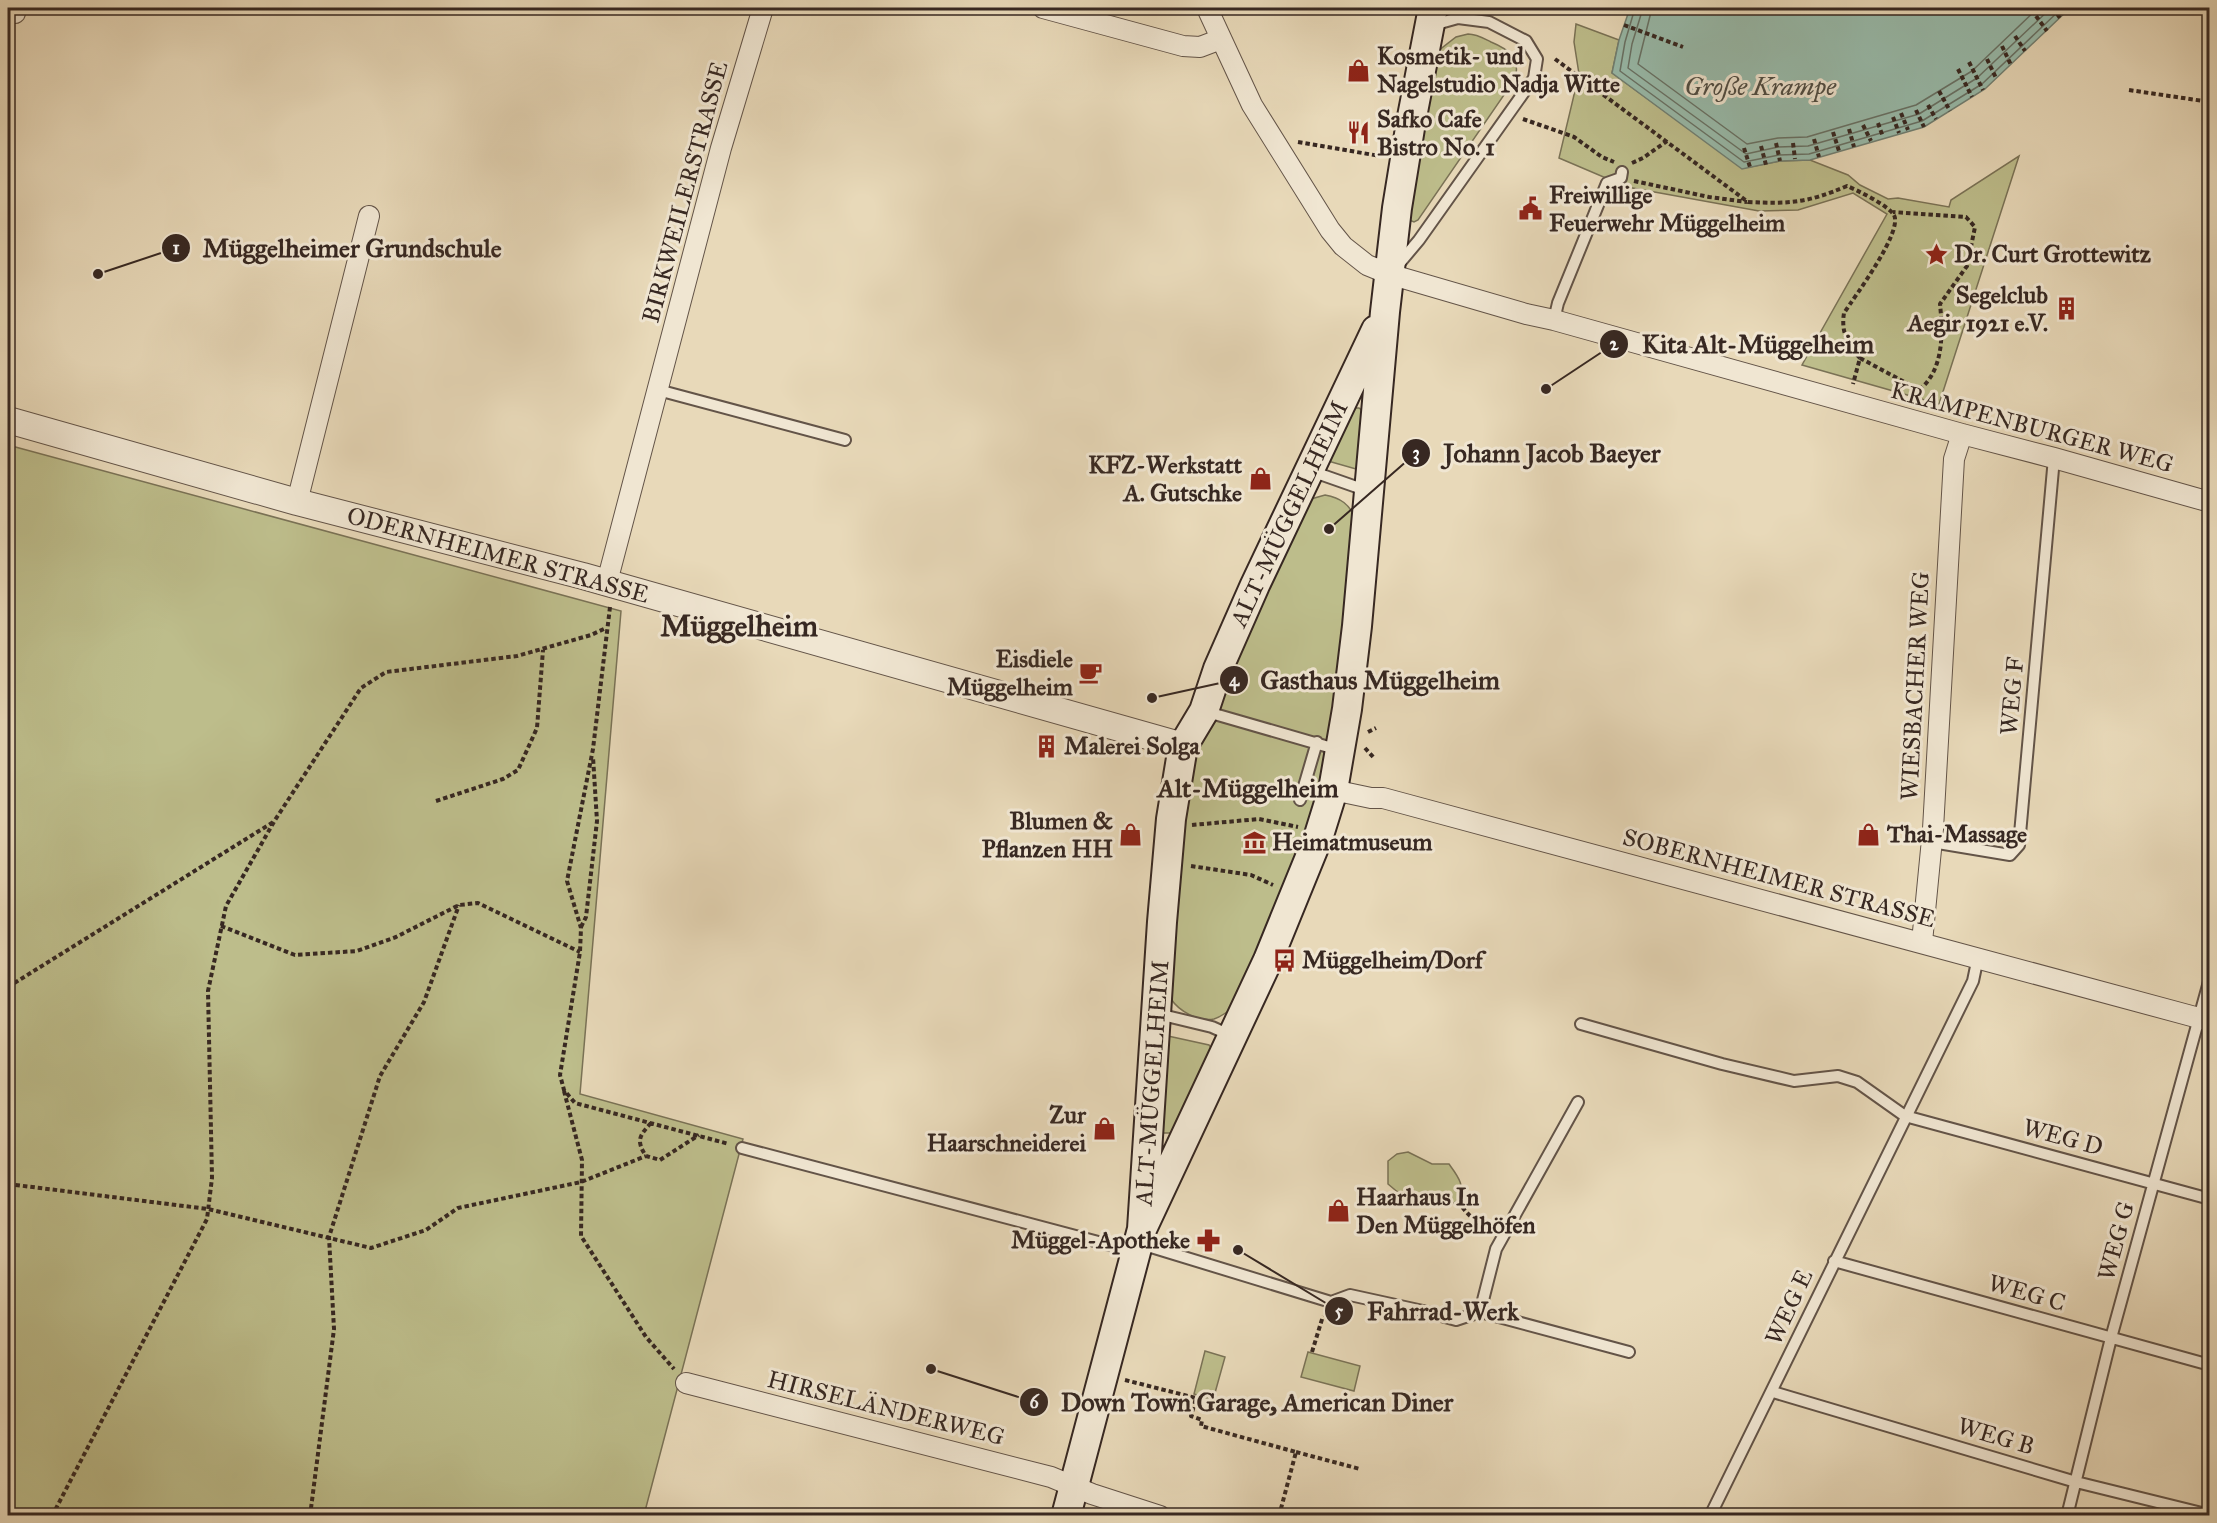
<svg xmlns="http://www.w3.org/2000/svg" width="2217" height="1523" font-family="'IM FELL Great Primer',serif">
  <style>
    .green { fill: #bdbd8b; stroke: #7a7256; stroke-width: 1.5 }
    .water { fill: #98bbab; stroke: #718074; stroke-width: 1.5 }
    .lines { fill: none; stroke-linecap: round; stroke-linejoin: round }
    .shore { stroke: #687266; stroke-width: 1.5 }
    .service-casing { stroke: #635448; stroke-width: 14 }
    .minor-casing { stroke: #635448; stroke-width: 22 }
    .tertiary-casing { stroke: #635448; stroke-width: 28 }
    .secondary-casing { stroke: #372822; stroke-width: 32 }
    .path { stroke: #372822; stroke-width: 4; stroke-dasharray: 4.5 3; stroke-linecap: butt }
    .service { stroke: #f0e6d2; stroke-width: 10 }
    .minor { stroke: #f0e6d2; stroke-width: 20 }
    .tertiary { stroke: #f0e6d2; stroke-width: 26 }
    .secondary { stroke: #f0e6d2; stroke-width: 28 }
    .labels { text-anchor: middle; dominant-baseline: central; stroke-width: 6; stroke-linejoin: round; paint-order: stroke }
    .poi-label { font-size: 24px; font-weight: bold; fill: #372822; stroke: #f0e6d2; text-anchor: start }
    .street-label { font-size: 24px; fill: #372822; stroke: #f0e6d2 }
    .water-label { font-size: 26px; font-style: italic; fill: #4f4d44; stroke: #f0e6d2 }
    .neighbourhood-label { font-size: 26px; font-weight: bold; fill: #372822; stroke: #f0e6d2 }
    .district-label { font-size: 30px; font-weight: bold; fill: #372822; stroke: #f0e6d2 }
    .leader { fill: none; stroke: #372822; stroke-width: 2 }
    .callout-dot { fill: #372822; stroke: #f0e6d2; stroke-width: 2 }
    .mark-label { font-size: 18px; text-anchor: middle; font-weight: bold; fill: #fff }
    .callout-label { font-size: 26px; text-anchor: middle; font-weight: bold; fill: #372822; stroke: #f0e6d2; stroke-width: 6; stroke-linejoin: round; paint-order: stroke }
  </style>
  <rect width="100%" height="100%" fill="#e8d9b9"/>
  <filter id="stains"><feTurbulence type="fractalNoise" baseFrequency=".00333" numOctaves="4"/><feColorMatrix values="0 0 0 0 .2 0 0 0 0 .09 0 0 0 0 .02 0 0 0 .5 -.17"/></filter>
  <radialGradient id="worn" r=".72"><stop offset=".6" stop-color="#630" stop-opacity="0"/><stop offset="1" stop-color="#630" stop-opacity=".3"/></radialGradient>
  <!-- green -->
  <path class="green" d="M1576 24 1619 40 1612 73 1696 134 1750 167 1780 161 1810 160 1848 175 1860 185 1888 199 1898 198 1949 207 1951 200 2019 156 1939 404 1802 365 1887 214 1853 193 1798 210 1759 211 1627 187 1559 158 1579 74 1574 42Z
    M1468 34C1477 34 1483 38 1491 42 1508 49 1521 58 1515 79L1418 220 1414 222 1409 220 1427 83 1438 51 1456 37Z
    M1354 408H1359L1364 412 1358 469H1356L1328 461Z
    M8 445 621 611 580 1094 743 1139 644 1515H8Z
    M1325 495C1341 498 1349 504 1356 519L1349 622 1311 836 1231 1009C1226 1013 1220 1017 1214 1019 1198 1022 1179 1011 1171 999L1174 886 1189 786 1201 740 1212 701 1311 499Z
    M1168 1036 1209 1045 1214 1051 1172 1133H1162Z
    M1408 1152 1432 1164H1449C1457 1175 1467 1187 1458 1201 1436 1213 1405 1200 1388 1184V1161L1397 1154Z
    M1205 1351 1225 1357 1213 1400 1194 1394Z
    M1308 1352 1360 1366 1354 1391 1301 1377Z"/>
  <!-- water -->
  <path class="water" d="M1630 8H2070L1985 89 1924 127 1810 160 1780 161 1742 169 1612 73 1619 40Z"/>
  <g class="lines">
    <!-- shore -->
    <path class="shore" d="M1635 8 1625 42 1620 71 1744 162 1779 155 1809 154 1922 121 1982 84 2062 8
      M1643 8 1632 44 1628 68 1746 154 1778 147 1808 146 1919 114 1977 78 2051 8
      M1652 8 1638 64 1747 144 1778 138 1807 137 1916 105 1972 71 2038 8"/>
    <defs>
      <path id="service" d="M1398 265 1419 240 1534 78 1537 59 1526 41 1489 22 1458 18 1433 25
        M1554 320 1558 303 1607 183 1621 178 1622 172
        M658 390 845 440
        M1311 471 1368 491
        M1204 711 1339 750
        M1300 800 1317 742
        M1932 842 2010 855 2019 845 2054 458
        M1158 1014 1212 1027 1232 1036
        M1581 1024 1722 1064 1794 1081 1838 1076 1857 1082 1905 1116 2210 1199
        M742 1148 1121 1248 1151 1247 1331 1302 1350 1295 1423 1311 1456 1320 1480 1312 1629 1352
        M1834 1261 2210 1365
        M1480 1312 1496 1249 1578 1102
        M1773 1392 2076 1482 2210 1515
        M1710 1516 1973 981 1978 957
        M2067 1516 2111 1338 2210 978"/>
      <path id="minor" d="M1043 8 1183 46 1200 47 1221 39
        M1207 8 1252 105 1330 230 1343 246 1367 265 1389 274 1526 314 1554 320 1962 434 2054 458 2210 502
        M15 13 16 8
        M297 502 369 216
        M607 582 721 148 763 8
        M1333 790 1371 798H1383L2210 1021
        M1922 942 1933 829 1954 459 1962 434
        M686 1383 1051 1477 1092 1494 1160 1516"/>
      <path id="tertiary" d="M8 420 297 502 583 576 1183 746"/>
      <path id="secondary" d="M1142 1229 1268 960 1319 835 1333 790 1347 709 1357 626 1385 312 1397 208 1411 122 1433 8
        M1066 1516 1142 1229 1162 922 1171 819 1183 746 1204 711 1218 669 1255 585 1376 330"/>
    </defs>
    <!-- service casing -->
    <use href="#service" class="service-casing"/>
    <!-- minor casing -->
    <use href="#minor" class="minor-casing"/>
    <!-- tertiary casing -->
    <use href="#tertiary" class="tertiary-casing"/>
    <!-- secondary casing -->
    <use href="#secondary" class="secondary-casing"/>
    <!-- path -->
    <path class="path" d="M2053 8 2060 18
      M2069 8H2070
      M2036 16 2047 31
      M1624 25 1683 47
      M2015 36 2025 51
      M2002 46 2011 65
      M1555 59 1748 202C1790 204 1807 203 1847 186 1857 190 1889 206 1894 215 1903 232 1855 296 1844 313 1841 331 1847 345 1860 358L1853 384
      M1987 59 1996 78
      M1969 62 1983 90
      M1958 69 1972 97
      M2129 90 2210 102
      M1939 91 1950 111
      M1928 105 1936 119
      M1916 110 1924 127
      M1901 113 1908 130
      M1893 117 1899 133
      M1523 119 1574 137 1602 157 1614 162
      M1878 123 1883 137
      M1863 125 1871 141
      M1849 129 1854 147
      M1833 132 1839 151
      M1814 139 1819 157
      M1298 142 1380 156
      M1776 143 1780 161
      M1793 143 1795 159
      M1761 146 1766 165
      M1744 148 1750 167
      M1632 163 1643 158 1667 141
      M1634 181 1709 197 1747 202
      M1860 358 1919 390C1944 370 1943 333 1940 304L1967 266 1975 227 1966 217 1893 212
      M610 607 593 749 567 881 581 928 580 952 560 1075 564 1090 575 1103 729 1144
      M1368 732 1376 728
      M1365 748 1375 759
      M436 801 503 779 518 770 537 728 543 650
      M1192 825 1259 819 1298 827
      M1191 866 1251 875 1273 885
      M221 926 295 955 357 951 396 937 459 905 478 903 580 952
      M581 927 586 917 597 821 593 757
      M8 987 275 821
      M564 1091 582 1160 581 1236 646 1337 674 1369
      M651 1123C639 1136 636 1141 646 1156L660 1160 699 1135
      M8 1184 208 1209 371 1248 426 1230 458 1208 581 1182 646 1156
      M1458 1201C1467 1215 1476 1223 1493 1229
      M1312 1352 1323 1316
      M1125 1380 1196 1398 1191 1416 1202 1420 1201 1426 1296 1452 1279 1516
      M1296 1452 1360 1469
      M52 1516 207 1219 212 1178 208 991 226 906 275 820 361 688 386 672 517 656 591 635 606 628
      M310 1516 334 1329 329 1237 380 1076 424 1002 459 905"/>
    <!-- service -->
    <use href="#service" class="service"/>
    <!-- minor -->
    <use href="#minor" class="minor"/>
    <!-- tertiary -->
    <use href="#tertiary" class="tertiary"/>
    <!-- secondary -->
    <use href="#secondary" class="secondary"/>
  </g>
  <!-- icons -->
  <defs>
    <symbol id="shop-bare" viewBox="-9 -9 18 18"><path d="M-5-2.5h2.3a2.7 3.5 0 0 1 5.4 0H5L5.5 6h-11ZM-1.5-2.5h3a1.5 2.3 0 0 0-3 0Z" fill="#8f2418" stroke="#f0e6d2" stroke-width="2.5" paint-order="stroke"/></symbol>
    <symbol id="restaurant-bare" viewBox="-9 -9 18 18"><path d="M-5-6h1v4h1v-4h1v4h1v-4h1v5L-1.5 .5V6h-2V.5L-5-1ZM5-6V6H3V1.5H1.5Q1.5-4 5-6Z" fill="#8f2418" stroke="#f0e6d2" stroke-width="2.5" paint-order="stroke"/></symbol>
    <symbol id="civic-bare" viewBox="-9 -9 18 18"><path d="M-.6-6.5H3V-4.5H.6V-3L4-1V1h2V6H-6V1h2V-1L-.6-3ZM-1.2 2.5V6h2.4V2.5Z" fill="#8f2418" stroke="#f0e6d2" stroke-width="2.5" paint-order="stroke"/></symbol>
    <symbol id="sight-bare" viewBox="-9 -9 18 18"><path d="M0-6L1.8-2.2L6-1.7L2.9 1.2L3.7 5.4L0 3.3L-3.7 5.4L-2.9 1.2L-6-1.7L-1.8-2.2Z" fill="#8f2418" stroke="#f0e6d2" stroke-width="2.5" paint-order="stroke"/></symbol>
    <symbol id="building-bare" viewBox="-9 -9 18 18"><path d="M-4-6H4V6H1V3H-1V6H-4ZM-2.5-4.3h1.7v1.8h-1.7ZM.8-4.3h1.7v1.8H.8ZM-2.5-1h1.7V.8h-1.7ZM.8-1h1.7V.8H.8Z" fill="#8f2418" stroke="#f0e6d2" stroke-width="2.5" paint-order="stroke"/></symbol>
    <symbol id="cafe-bare" viewBox="-9 -9 18 18"><path d="M-5.5-4.5H6V0H3Q3 3.5 0 3.5H-2.5Q-5.5 3.5-5.5 0ZM3-3.2v2h1.7v-2ZM-6 4.5H4V6H-6Z" fill="#8f2418" stroke="#f0e6d2" stroke-width="2.5" paint-order="stroke"/></symbol>
    <symbol id="museum-bare" viewBox="-9 -9 18 18"><path d="M0-6L6-3V-2H-6V-3ZM-5-1h2V3h-2ZM-1-1h2V3h-2ZM3-1h2V3H3ZM-6 4H6V6H-6Z" fill="#8f2418" stroke="#f0e6d2" stroke-width="2.5" paint-order="stroke"/></symbol>
    <symbol id="bus-bare" viewBox="-9 -9 18 18"><path d="M-5-6H5V4H4V6H2V4H-2V6H-4V4H-5ZM-3.5-4V0h7V-4ZM-3.5 1.2v1.5H-2V1.2ZM2 1.2v1.5H3.5V1.2Z" fill="#8f2418" stroke="#f0e6d2" stroke-width="2.5" paint-order="stroke"/></symbol>
    <symbol id="pharmacy-bare" viewBox="-9 -9 18 18"><path d="M-2-6h4v4h4v4h-4v4h-4v-4h-4v-4h4Z" fill="#8f2418" stroke="#f0e6d2" stroke-width="2.5" paint-order="stroke"/></symbol>
  </defs>
  <g fill-rule="evenodd">
    <use href="#shop-bare" x="1342" y="54" width="33" height="33"/>
    <use href="#restaurant-bare" x="1342" y="116" width="33" height="33"/>
    <use href="#civic-bare" x="1514" y="192" width="33" height="33"/>
    <use href="#sight-bare" x="1920" y="238" width="33" height="33"/>
    <use href="#building-bare" x="2050" y="292" width="33" height="33"/>
    <use href="#shop-bare" x="1244" y="462" width="33" height="33"/>
    <use href="#cafe-bare" x="1074" y="656" width="33" height="33"/>
    <use href="#building-bare" x="1030" y="730" width="33" height="33"/>
    <use href="#shop-bare" x="1852" y="818" width="33" height="33"/>
    <use href="#shop-bare" x="1114" y="818" width="33" height="33"/>
    <use href="#museum-bare" x="1238" y="826" width="33" height="33"/>
    <use href="#bus-bare" x="1268" y="944" width="33" height="33"/>
    <use href="#shop-bare" x="1088" y="1112" width="33" height="33"/>
    <use href="#shop-bare" x="1322" y="1194" width="33" height="33"/>
    <use href="#pharmacy-bare" x="1192" y="1224" width="33" height="33"/>
  </g>
  <g class="labels">
    <!-- poi labels -->
    <g class="poi-label">
      <text x="1377" y="56">Kosmetik- und<tspan x="1377" dy="28">Nagelstudio Nadja Witte</tspan></text>
      <text x="1377" y="119">Safko Cafe<tspan x="1377" dy="28">Bistro No. 1</tspan></text>
      <text x="1549" y="195">Freiwillige<tspan x="1549" dy="28">Feuerwehr Müggelheim</tspan></text>
      <text x="1954" y="254">Dr. Curt Grottewitz</text>
      <text x="2048" y="295" text-anchor="end">Segelclub<tspan x="2048" dy="28">Aegir 1921 e.V.</tspan></text>
      <text x="1242" y="465" text-anchor="end">KFZ-Werkstatt<tspan x="1242" dy="28">A. Gutschke</tspan></text>
      <text x="1073" y="659" text-anchor="end">Eisdiele<tspan x="1073" dy="28">Müggelheim</tspan></text>
      <text x="1064" y="746">Malerei Solga</text>
      <text x="1113" y="821" text-anchor="end">Blumen &amp;<tspan x="1113" dy="28">Pflanzen HH</tspan></text>
      <text x="1887" y="834">Thai-Massage</text>
      <text x="1272" y="842">Heimatmuseum</text>
      <text x="1302" y="960">Müggelheim/Dorf</text>
      <text x="1086" y="1115" text-anchor="end">Zur<tspan x="1086" dy="28">Haarschneiderei</tspan></text>
      <text x="1356" y="1197">Haarhaus In<tspan x="1356" dy="28">Den Müggelhöfen</tspan></text>
      <text x="1190" y="1240" text-anchor="end">Müggel-Apotheke</text>
    </g>
    <!-- street labels -->
    <g class="street-label">
      <text transform="translate(685 192) rotate(-75)">BIRKWEILERSTRASSE</text>
      <text transform="translate(2032 427) rotate(15)">KRAMPENBURGER WEG</text>
      <text transform="translate(1289 514) rotate(-65)">ALT-MÜGGELHEIM</text>
      <text transform="translate(498 555) rotate(15)">ODERNHEIMER STRASSE</text>
      <text transform="translate(1915 686) rotate(-87)">WIESBACHER WEG</text>
      <text transform="translate(2012 696) rotate(-85)">WEG F</text>
      <text transform="translate(1779 878) rotate(15)">SOBERNHEIMER STRASSE</text>
      <text transform="translate(1152 1083) rotate(-86)">ALT-MÜGGELHEIM</text>
      <text transform="translate(2063 1137) rotate(15)">WEG D</text>
      <text transform="translate(2116 1241) rotate(-75)">WEG G</text>
      <text transform="translate(2027 1293) rotate(16)">WEG C</text>
      <text transform="translate(1789 1307) rotate(-65)">WEG E</text>
      <text transform="translate(886 1408) rotate(14)">HIRSELÄNDERWEG</text>
      <text transform="translate(1996 1436) rotate(16)">WEG B</text>
    </g>
    <!-- water labels -->
    <g class="water-label">
      <text x="1760" y="86">Große Krampe</text>
    </g>
    <!-- neighbourhood labels -->
    <g class="neighbourhood-label">
      <text x="1248" y="788">Alt-Müggelheim</text>
    </g>
    <!-- district labels -->
    <g class="district-label">
      <text x="739" y="626">Müggelheim</text>
    </g>
  </g>
  <!-- callouts -->
  <path class="leader" d="M98 274L176 248M1546 389L1614 344M1329 529L1416 453M1152 698L1234 680M1238 1250L1339 1311M931 1369L1034 1402"/>
  <g class="callout-dot">
    <circle cx="98" cy="274" r="6"/>
    <circle cx="1546" cy="389" r="6"/>
    <circle cx="1329" cy="529" r="6"/>
    <circle cx="1152" cy="698" r="6"/>
    <circle cx="1238" cy="1250" r="6"/>
    <circle cx="931" cy="1369" r="6"/>
    <circle cx="176" cy="248" r="15"/>
    <circle cx="1614" cy="344" r="15"/>
    <circle cx="1416" cy="453" r="15"/>
    <circle cx="1234" cy="680" r="15"/>
    <circle cx="1339" cy="1311" r="15"/>
    <circle cx="1034" cy="1402" r="15"/>
  </g>
  <g class="mark-label">
    <text x="176" y="254">1</text>
    <text x="1614" y="350">2</text>
    <text x="1416" y="459">3</text>
    <text x="1234" y="686">4</text>
    <text x="1339" y="1317">5</text>
    <text x="1034" y="1408">6</text>
  </g>
  <g class="callout-label">
    <text x="352" y="257">Müggelheimer Grundschule</text>
    <text x="1758" y="353">Kita Alt-Müggelheim</text>
    <text x="1552" y="462">Johann Jacob Baeyer</text>
    <text x="1380" y="689">Gasthaus Müggelheim</text>
    <text x="1443" y="1320">Fahrrad-Werk</text>
    <text x="1257" y="1411">Down Town Garage, American Diner</text>
  </g>
  <!-- margin -->
  <rect width="2217" height="1523" fill="none" stroke="#e8d9b9" stroke-width="30"/>
  <rect x="9" y="9" width="2199" height="1505" fill="none" stroke="#372822" stroke-width="3"/>
  <rect x="15" y="15" width="2187" height="1493" fill="none" stroke="#372822" stroke-width="1.5"/>
  <rect width="100%" height="100%" filter="url(#stains)"/>
  <rect width="100%" height="100%" fill="url(#worn)"/>
</svg>
